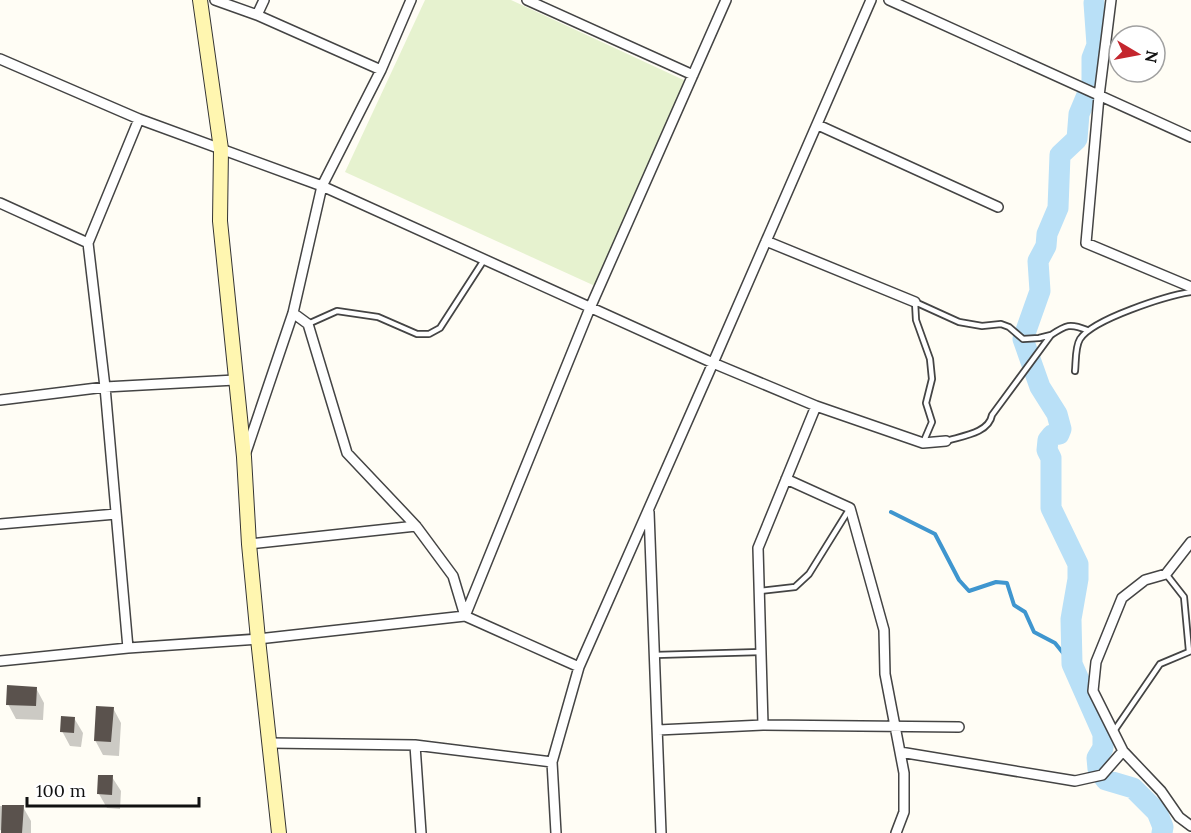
<svg xmlns="http://www.w3.org/2000/svg" width="1191" height="833" font-family="Lora,serif">
  <style>
    .pitch { fill: #e6f2cf }
    .shadow { fill: #0003 }
    .lines { fill: none; stroke-linecap: round; stroke-linejoin: round }
    .stream { stroke: #3f96cf; stroke-width: 4 }
    .river { stroke: #b9e0f7; stroke-width: 21 }
    .building { fill: #5a524d }
    .lane-casing { stroke: #444; stroke-width: 8 }
    .street-casing { stroke: #444; stroke-width: 12 }
    .secondary-casing { stroke: #333; stroke-width: 16 }
    .lane { stroke: #fff; stroke-width: 4.5 }
    .street { stroke: #fff; stroke-width: 9 }
    .secondary { stroke: #fff6b0; stroke-width: 14 }
  </style>
  <rect width="100%" height="100%" fill="#fffdf5"/>
  <!-- pitch -->
  <path class="pitch" d="M425 0H511L688 82 595 286 345 172Z"/>
  <!-- shadow -->
  <path class="shadow" d="M36 688 44 703 43 720 16 719 8 704Z
    M113 708 121 723 119 756 103 755 95 740Z
    M74 718 83 733 81 747 70 746 62 731Z
    M112 777 121 791 120 809 107 808 99 794Z
    M0 806 23 807 31 821V833H3V831L0 830Z"/>
  <g class="lines">
    <!-- stream -->
    <path class="stream" d="M891 512 935 534 959 580 969 591 996 582 1007 583 1014 605 1025 612 1034 632 1055 643 1072 664"/>
    <!-- river -->
    <path class="river" d="M1094 3 1097 45 1092 58V83L1079 114 1077 139 1060 155 1058 208 1047 234 1046 246 1038 261 1040 291 1023 339 1040 387 1057 414 1061 429 1059 434 1052 435 1048 440 1047 450 1051 458V508L1078 564V579L1071 619 1072 664 1103 734V748L1097 758 1098 769 1106 780 1133 788 1157 812 1163 827 1162 833"/>
  </g>
  <!-- building -->
  <path class="building" d="M7 685 37 687 36 706 6 705Z
    M96 706 114 707 111 742 94 741Z
    M61 716 75 717 74 733 60 732Z
    M98 775H113L112 795 97 794Z
    M2 805H24L22 833H1Z"/>
  <g class="lines">
    <defs>
      <path id="lane" d="M308 324 337 311 378 317 417 334H429L440 328 484 260
        M1075 371C1076 362 1075 347 1080 339 1093 319 1166 296 1191 292
        M946 441C962 436 989 433 992 415L1051 335C1066 325 1070 323 1087 330
        M923 443 932 422 926 403 932 379 930 359 916 320 915 302 959 322 982 326 1001 324 1009 327 1023 339 1039 338 1051 335
        M1166 574 1184 597 1189 651
        M759 591 795 587 809 574 850 508
        M655 655 761 652
        M1114 731 1160 664 1191 651"/>
      <path id="street" d="M215 0 257 15 381 70
        M527 0 693 75
        M889 0 1191 137
        M1111 0 1099 96 1086 243 1191 287
        M257 15 264 0
        M0 59 139 119 322 186 713 363 871 0
        M818 125 998 207
        M0 203 88 243 139 119
        M766 241 915 302
        M88 243 105 387 128 648
        M293 313 308 324 347 453 416 526 453 576 465 616
        M0 400 105 387 235 380
        M246 452 293 313 322 186 381 70 411 0
        M786 479 850 508 884 630 885 674 904 773V812L896 833
        M649 512 661 833
        M0 524 116 514
        M1191 542 1166 574 1145 580 1122 598 1096 662 1093 691 1123 751 1161 791 1179 817 1191 826
        M249 544 416 526
        M465 616 590 308 726 0
        M0 661 128 648 258 639 465 616 579 667
        M763 725 758 548 816 406
        M658 730 763 725 959 727
        M270 743 415 745 552 762 579 667 713 363 816 406 923 443 946 441
        M415 745 421 833
        M900 752 1075 781 1102 775 1123 751
        M552 762 556 833"/>
      <path id="secondary" d="M200 0 221 149 220 221 244 457 249 544 258 639 279 833"/>
    </defs>
    <!-- lane casing -->
    <use href="#lane" class="lane-casing"/>
    <!-- street casing -->
    <use href="#street" class="street-casing"/>
    <!-- secondary casing -->
    <use href="#secondary" class="secondary-casing"/>
    <!-- lane -->
    <use href="#lane" class="lane"/>
    <!-- street -->
    <use href="#street" class="street"/>
    <!-- secondary -->
    <use href="#secondary" class="secondary"/>
  </g>
  <!-- north arrow -->
  <g transform="translate(1137 54) rotate(100)"><circle r="28" fill="#ffffff" stroke="#a0a0a0" stroke-width="1.5"/>
  <path d="M0-4.5L10 22L0 15L-10 22Z" fill="#c4262e"/>
  <text y="-9" font-size="16" font-weight="bold" text-anchor="middle" fill="#111111">N</text>
  </g>
  <!-- scale -->
  <path d="M27 797v9h172v-9" fill="none" stroke="#111111" stroke-width="3"/>
  <text x="36" y="797" font-size="18" fill="#111111" stroke="#ffffff" stroke-width="4.5" paint-order="stroke">100 m</text>
</svg>
